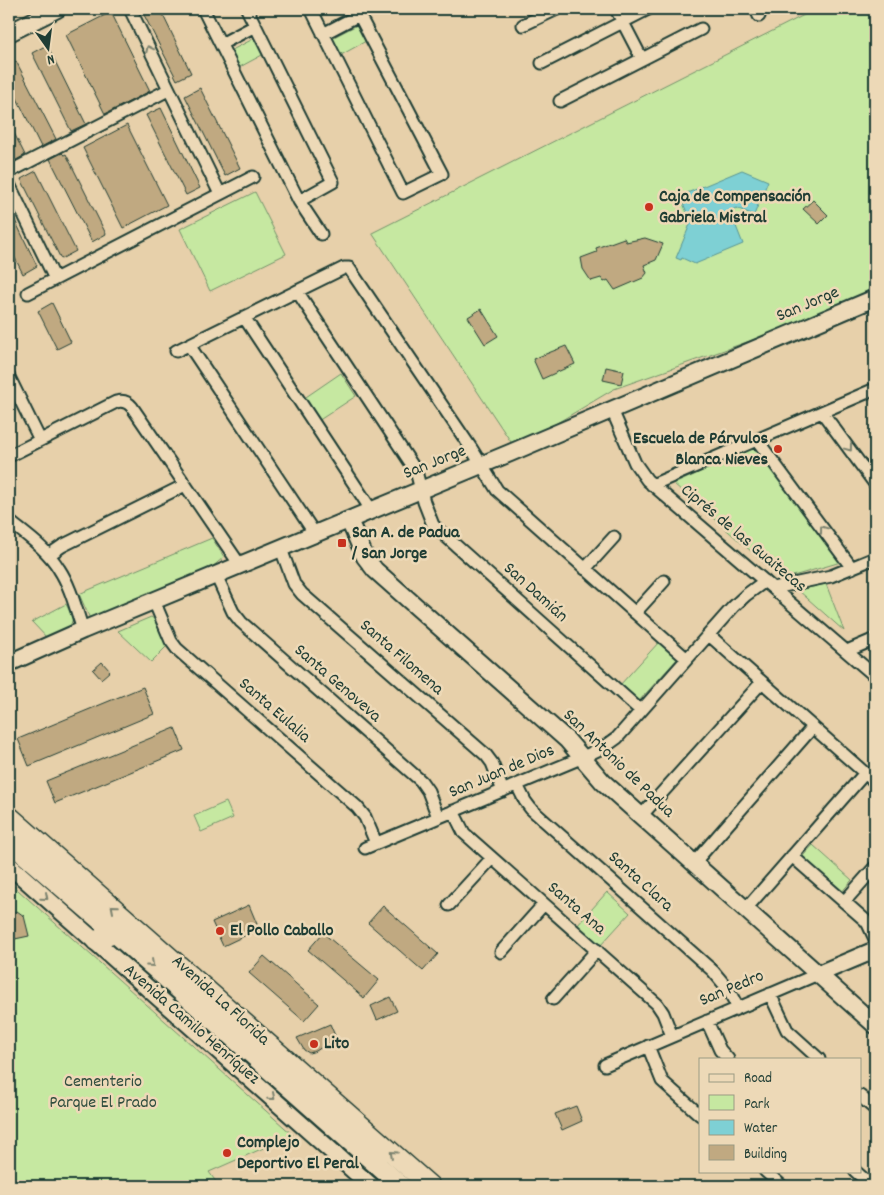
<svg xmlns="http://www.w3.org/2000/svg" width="884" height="1195" font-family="Dekko,sans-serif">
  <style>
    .green { fill: #c6e8a1; stroke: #72926a }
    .water { fill: #7ed0d4; stroke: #589594 }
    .building { fill: #c0a981; stroke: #1f3d34 }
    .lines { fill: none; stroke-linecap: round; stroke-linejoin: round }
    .street-casing { stroke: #1f3d34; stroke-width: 15 }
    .secondary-casing { stroke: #1f3d34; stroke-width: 20 }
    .primary-casing { stroke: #1f3d34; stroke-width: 22 }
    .street { stroke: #edd9b7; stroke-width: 11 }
    .secondary { stroke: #edd9b7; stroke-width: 16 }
    .primary { stroke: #edd9b7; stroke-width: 19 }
    .oneway { stroke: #7c836f }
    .poi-dot { fill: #c8321e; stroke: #edd9b7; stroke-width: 2 }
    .labels { text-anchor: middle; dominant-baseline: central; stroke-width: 5; stroke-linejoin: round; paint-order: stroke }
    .poi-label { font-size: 18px; font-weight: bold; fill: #1f3d34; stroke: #edd9b7; text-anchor: start }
    .street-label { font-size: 18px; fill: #1f3d34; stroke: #edd9b7 }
    .park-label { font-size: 18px; fill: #304e3f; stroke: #edd9b7 }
  </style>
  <rect width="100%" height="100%" fill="#e7d0aa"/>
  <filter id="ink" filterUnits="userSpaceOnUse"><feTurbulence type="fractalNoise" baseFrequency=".02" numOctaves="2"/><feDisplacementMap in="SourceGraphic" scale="10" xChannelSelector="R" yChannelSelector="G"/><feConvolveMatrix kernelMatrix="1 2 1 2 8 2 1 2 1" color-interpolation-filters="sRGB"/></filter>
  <g filter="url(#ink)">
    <!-- green -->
    <path class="green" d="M816 9H875V291L809 320 614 389 515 448 372 233Z
      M357 25 366 41 341 55 332 38Z
      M255 38 264 54 238 68 230 51Z
      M255 192 286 254 210 291 180 229Z
      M341 373 356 396 318 421 303 399Z
      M756 447 841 562 783 579 674 484Z
      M212 538 224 557 210 569 91 621 79 594Z
      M826 584 844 631 798 590Z
      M66 604 73 618 69 630 48 639 32 622Z
      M151 617 154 619 167 646 151 662 118 631Z
      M659 642 678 658 638 702 620 685Z
      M226 802 233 818 201 832 194 816Z
      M813 845 852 880 841 893 802 857Z
      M9 882 293 1135 209 1172 219 1186H9Z
      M607 892 630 913 600 946 577 926Z"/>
    <!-- water -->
    <path class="water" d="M742 170 768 181 754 215 736 208 730 211 743 244 695 264 682 258 681 260 676 258 691 222 680 196Z"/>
    <!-- building -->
    <path class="building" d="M141 9H160L191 73 177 80Z
      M111 12 150 91 105 114 66 35Z
      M47 45 86 124 71 131 32 53Z
      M16 61 56 139 41 147 9 82V64Z
      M200 88 240 168 225 176 185 96Z
      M161 108 200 188 186 195 146 115Z
      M9 123 25 155 9 164Z
      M127 125 167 205 123 228 83 148Z
      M62 153 64 155 66 154 106 234 92 242 50 159Z
      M36 171 76 251 61 259 21 179Z
      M813 200 828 215 819 224 803 209Z
      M9 208 37 266 23 274 9 246Z
      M624 238 626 242 645 238 663 244 656 260 644 265 647 273 643 278 615 290 608 280 604 282 601 278 591 281 583 269 581 258 597 252 596 248Z
      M52 303 71 342 57 349 38 311Z
      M481 309 498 336 485 344 468 317Z
      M566 346 575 364 542 379 533 359Z
      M606 367 624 371 621 384 603 380Z
      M102 662 110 671 101 679 93 670Z
      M143 687 154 714 29 766 18 739Z
      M175 728 184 750 55 803 46 781Z
      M249 905 259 929 223 946 212 922Z
      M383 906 438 954 423 971 368 923Z
      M17 911 24 916 29 936 15 939 12 927 9 928V913Z
      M323 933 379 980 364 998 308 950Z
      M264 956 319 1004 304 1021 249 973Z
      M390 997 397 1011 377 1020 371 1006Z
      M330 1024 336 1038 316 1051 309 1053 304 1050 297 1038Z
      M576 1106 582 1121 562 1130 555 1114Z"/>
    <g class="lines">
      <defs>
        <path id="street" d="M130 9 220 194
          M203 9 299 201 321 234
          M247 9 333 182 299 201
          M311 9 403 193 442 174 356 9
          M616 9 642 59
          M756 9 759 16
          M523 25 557 9
          M323 34 359 15
          M221 44 255 26
          M542 63 648 9
          M560 101 701 29
          M9 172 168 90
          M9 184 55 279
          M297 291 416 471 424 502 433 525 641 711
          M28 293 253 177
          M244 317 372 511
          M189 345 315 534
          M176 351 344 268H349L471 448 497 490 687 659
          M9 377 40 440
          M612 410 635 463 647 480 875 676
          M822 412 875 484
          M757 440 852 568
          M9 456 116 402C123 400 128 402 132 407L240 565
          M652 485 875 389
          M9 521C26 535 47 549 59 569 71 587 76 610 83 630
          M281 549 294 584 302 594 486 755 492 763 503 791
          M49 555 62 546 185 485
          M585 569 614 537
          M216 575 233 612 241 622 421 781 428 791 438 817
          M774 588 831 576 875 558
          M154 601 171 641 177 649 357 807 365 817 376 843
          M635 613 664 581
          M709 635 875 782
          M847 651 875 639
          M517 785 525 801 531 809 713 971 728 989 738 1008
          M453 811 464 833 657 1004 663 1013 672 1036
          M641 816 762 682
          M365 848 581 758 606 746 617 738 733 607 746 595 765 581
          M792 856 865 920 868 924 875 939
          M694 863 813 727
          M844 902 875 867
          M449 905 492 858
          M745 910 865 773
          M501 952 544 904
          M770 994 787 1030 819 1059
          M553 999 597 950
          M707 1021 720 1050 728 1059
          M648 1046 662 1081 700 1115
          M605 1065 818 974
          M860 1096 875 1109
          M765 1171 782 1186
          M855 1171 872 1186"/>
        <path id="secondary" d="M9 33 57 9
          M349 520 365 557 375 570 567 740 603 782 875 1025
          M9 663 83 630 510 453 875 298
          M9 865 371 1186
          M818 974 875 950"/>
        <path id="primary" d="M9 816 430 1186
          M9 841 113 931 401 1186
          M96 941 123 927"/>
      </defs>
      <!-- street casing -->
      <use href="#street" class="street-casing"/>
      <!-- secondary casing -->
      <use href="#secondary" class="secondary-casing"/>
      <!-- primary casing -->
      <use href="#primary" class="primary-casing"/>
      <!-- street -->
      <use href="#street" class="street"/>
      <!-- secondary -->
      <use href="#secondary" class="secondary"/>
      <!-- primary -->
      <use href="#primary" class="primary"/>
    </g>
    <!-- one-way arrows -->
    <defs><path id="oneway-chevron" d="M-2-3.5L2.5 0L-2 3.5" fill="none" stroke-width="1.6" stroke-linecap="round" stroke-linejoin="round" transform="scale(1.25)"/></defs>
    <g class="oneway">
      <use href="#oneway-chevron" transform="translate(149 49) rotate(-116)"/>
      <use href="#oneway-chevron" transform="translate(849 448) rotate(53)"/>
      <use href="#oneway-chevron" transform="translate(823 529) rotate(-127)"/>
      <use href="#oneway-chevron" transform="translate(45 897) rotate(41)"/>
      <use href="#oneway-chevron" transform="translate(114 908) rotate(-139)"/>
      <use href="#oneway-chevron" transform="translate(151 964) rotate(42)"/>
      <use href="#oneway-chevron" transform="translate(272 1097) rotate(41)"/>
      <use href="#oneway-chevron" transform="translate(393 1154) rotate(-138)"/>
    </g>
  </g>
  <!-- markers -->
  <g class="poi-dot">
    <circle cx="649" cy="207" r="5"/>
    <circle cx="778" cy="449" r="5"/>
    <rect x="337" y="538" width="10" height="10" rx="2.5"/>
    <circle cx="220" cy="931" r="5"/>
    <circle cx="314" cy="1044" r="5"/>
    <circle cx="227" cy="1153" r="5"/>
  </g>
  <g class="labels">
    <!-- poi labels -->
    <g class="poi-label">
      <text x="659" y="197">Caja de Compensación<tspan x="659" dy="21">Gabriela Mistral</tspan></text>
      <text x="768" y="439" text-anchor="end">Escuela de Párvulos<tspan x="768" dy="21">Blanca Nieves</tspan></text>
      <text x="352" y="533">San A. de Padua<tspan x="352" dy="21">/ San Jorge</tspan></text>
      <text x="230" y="931">El Pollo Caballo</text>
      <text x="324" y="1044">Lito</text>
      <text x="237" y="1143">Complejo<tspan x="237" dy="21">Deportivo El Peral</tspan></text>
    </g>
    <!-- street labels -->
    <g class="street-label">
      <text transform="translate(808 305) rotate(-23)">San Jorge</text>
      <text transform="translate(435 463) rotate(-22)">San Jorge</text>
      <text transform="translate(743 539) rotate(40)">Ciprés de las Guaitecas</text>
      <text transform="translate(535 593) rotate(42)">San Damián</text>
      <text transform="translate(401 658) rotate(41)">Santa Filomena</text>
      <text transform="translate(337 684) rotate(41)">Santa Genoveva</text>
      <text transform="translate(274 711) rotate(41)">Santa Eulalia</text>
      <text transform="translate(618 764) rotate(44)">San Antonio de Padua</text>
      <text transform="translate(502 772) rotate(-23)">San Juan de Dios</text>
      <text transform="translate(640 882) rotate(42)">Santa Clara</text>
      <text transform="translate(576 909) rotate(41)">Santa Ana</text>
      <text transform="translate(732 989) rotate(-23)">San Pedro</text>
      <text transform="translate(220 1001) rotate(42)">Avenida La Florida</text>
      <text transform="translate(191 1025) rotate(41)">Avenida Camilo Henríquez</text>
    </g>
    <!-- park labels -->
    <g class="park-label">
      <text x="103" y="1082">Cementerio<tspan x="103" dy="21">Parque El Prado</tspan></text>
    </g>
  </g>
  <!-- margin -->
  <rect width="884" height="1195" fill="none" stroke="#edd9b7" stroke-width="30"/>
  <rect x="15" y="15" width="854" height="1165" fill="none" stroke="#1f3d34" stroke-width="2" filter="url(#ink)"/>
  <!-- legend -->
  <rect x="699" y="1058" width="162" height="115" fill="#edd9b7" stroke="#9b9b83"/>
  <rect x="709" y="1074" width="25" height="8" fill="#edd9b7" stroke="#9b9b83"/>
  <text x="744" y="1082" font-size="15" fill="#1f3d34">Road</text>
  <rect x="709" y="1095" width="25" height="15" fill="#c6e8a1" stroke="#9b9b83"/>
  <text x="744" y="1108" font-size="15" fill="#1f3d34">Park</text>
  <rect x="709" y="1120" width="25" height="15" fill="#7ed0d4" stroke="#9b9b83"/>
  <text x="744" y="1132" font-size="15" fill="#1f3d34">Water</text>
  <rect x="709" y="1145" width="25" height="15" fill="#c0a981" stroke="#9b9b83"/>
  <text x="744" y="1158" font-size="15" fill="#1f3d34">Building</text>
  <!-- north arrow -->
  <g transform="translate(48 48) rotate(166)" stroke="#edd9b7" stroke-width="4" paint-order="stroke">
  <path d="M0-4L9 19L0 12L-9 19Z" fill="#1f3d34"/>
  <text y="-8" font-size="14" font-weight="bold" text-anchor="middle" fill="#1f3d34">N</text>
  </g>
</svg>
